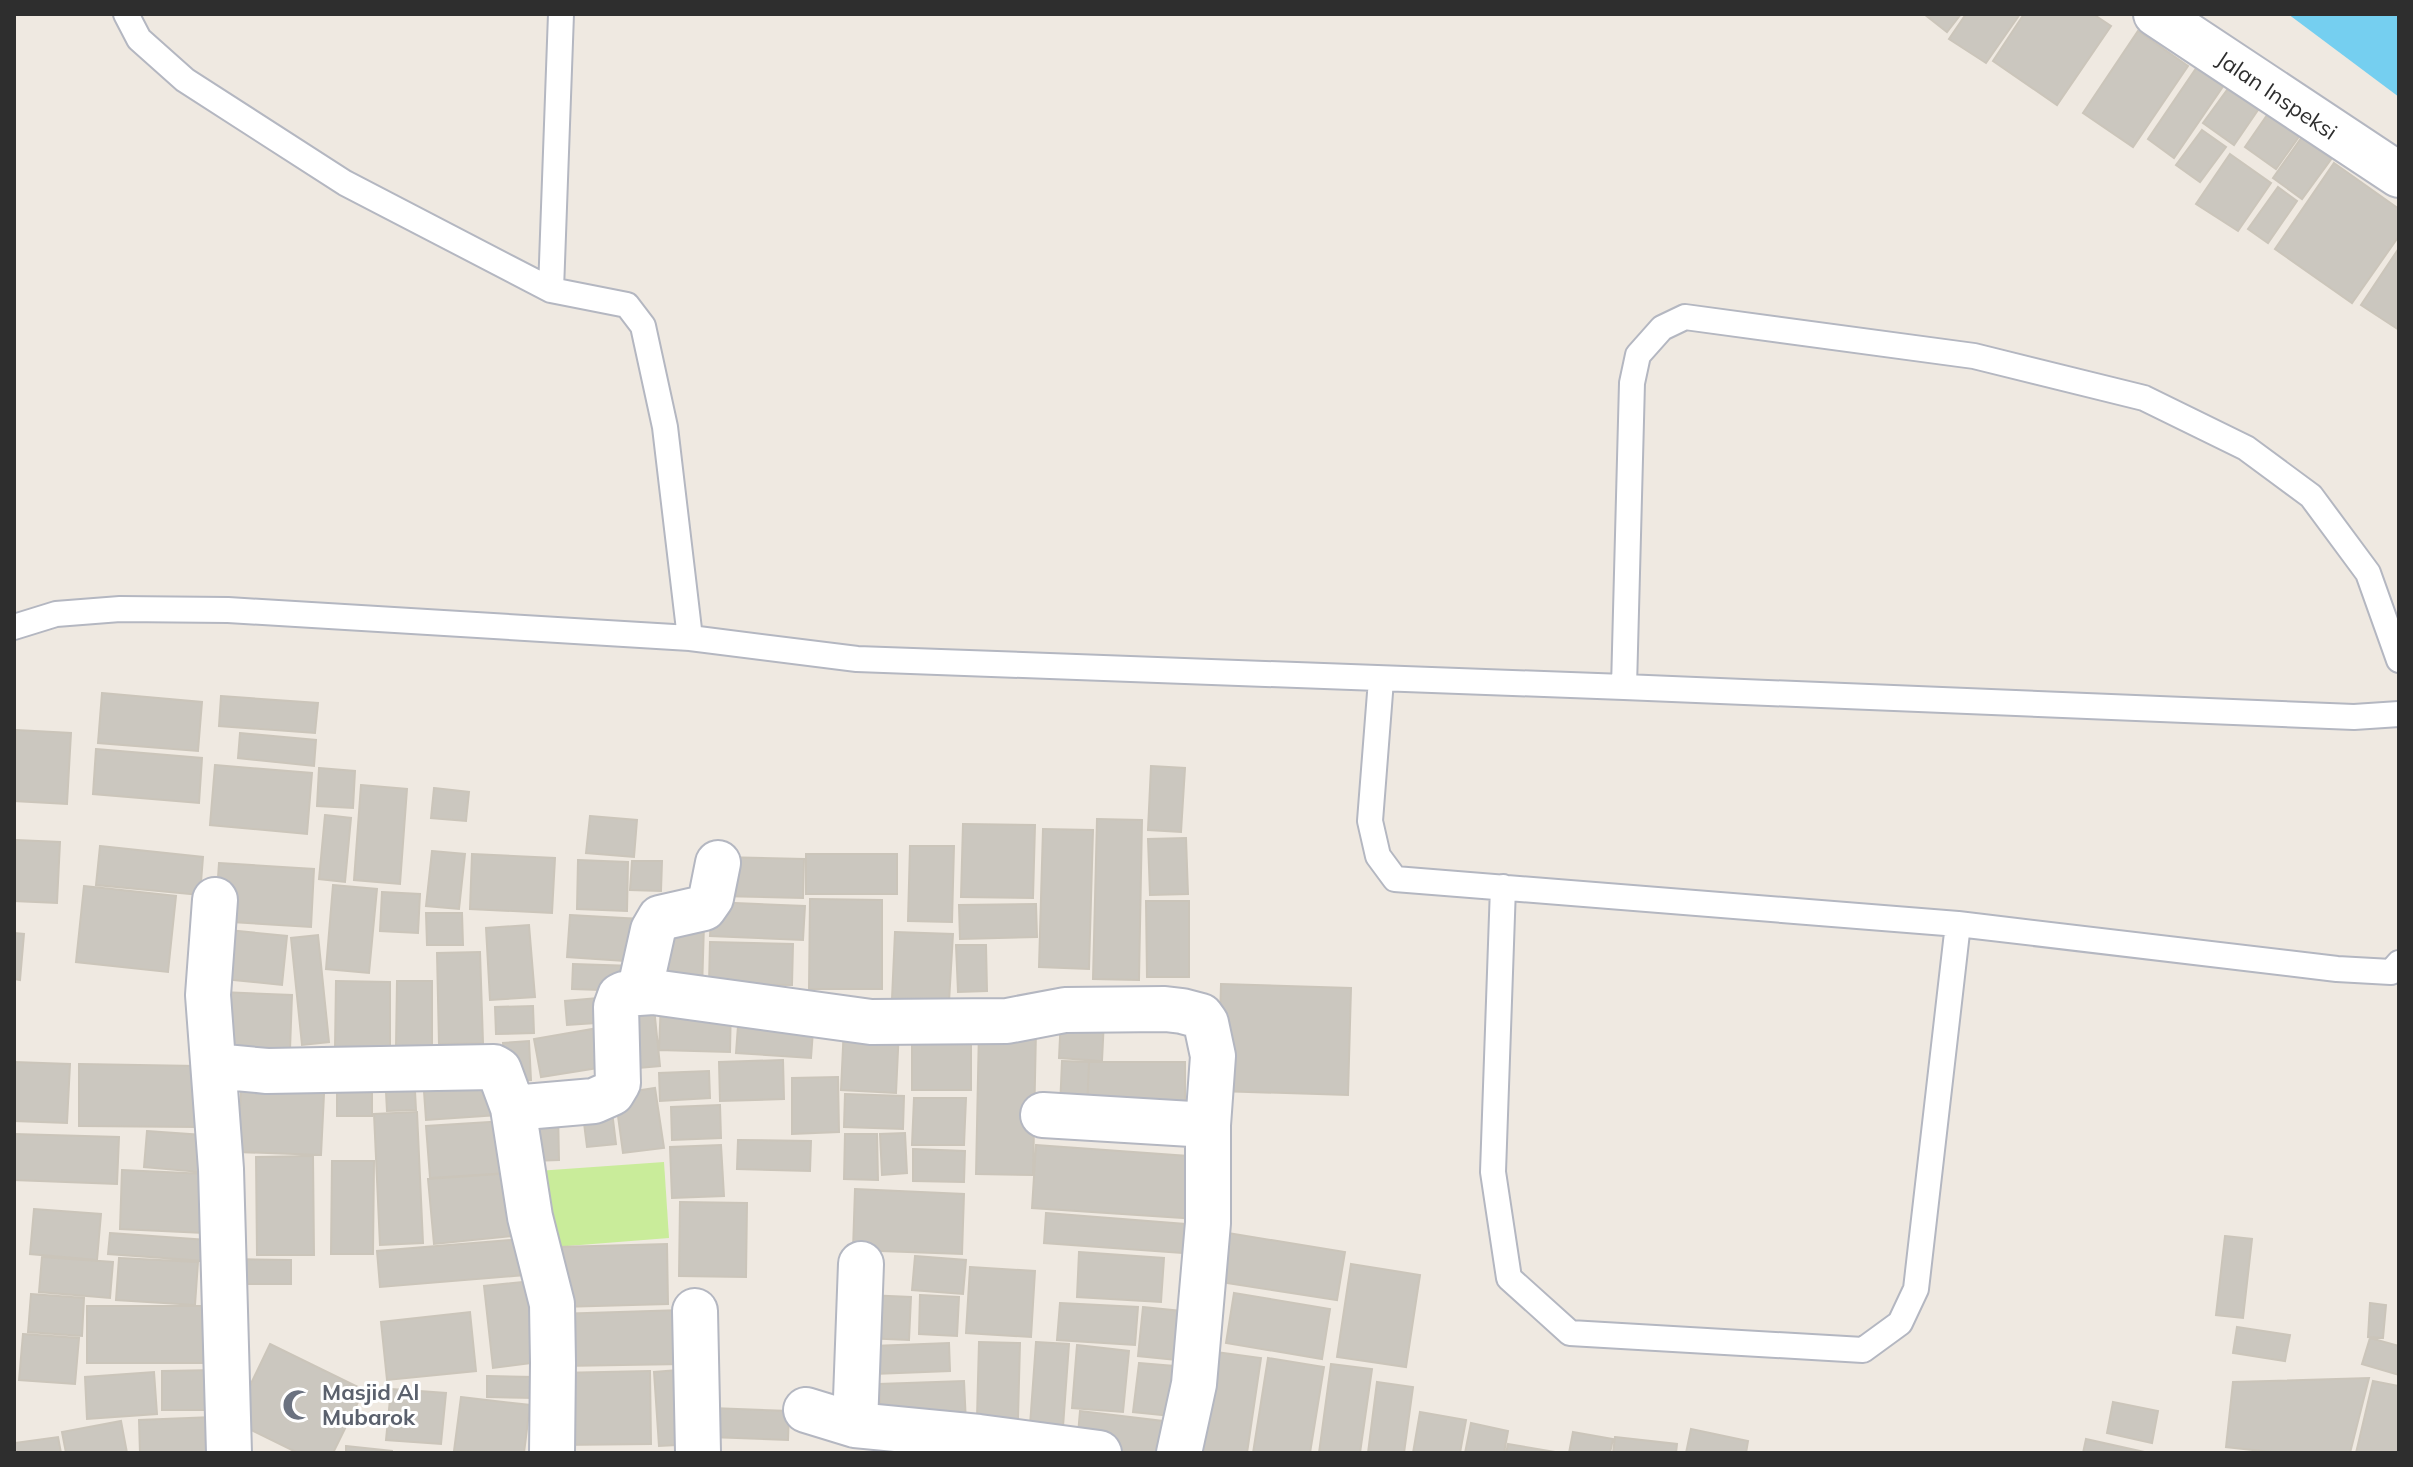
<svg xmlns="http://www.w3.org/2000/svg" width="2413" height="1467" font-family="Mulish,sans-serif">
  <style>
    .pitch { fill: #c9ec9a }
    .water { fill: #75cff0 }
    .building { fill: #cbc7bf; stroke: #cbc5ba; stroke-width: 2 }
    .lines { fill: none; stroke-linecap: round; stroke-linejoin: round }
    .lane-casing { stroke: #b4b7c1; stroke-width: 28 }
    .street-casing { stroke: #b4b7c1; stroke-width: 48 }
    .lane { stroke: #fff; stroke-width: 24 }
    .street { stroke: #fff; stroke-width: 44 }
    .labels { text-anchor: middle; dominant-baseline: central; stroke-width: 6; stroke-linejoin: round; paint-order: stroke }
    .street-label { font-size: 22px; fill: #2e2e2e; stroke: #fff }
    .worship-label { font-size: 22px; font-weight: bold; fill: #5b616d; stroke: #fff; text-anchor: start }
  </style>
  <rect width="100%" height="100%" fill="#efe9e1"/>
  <!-- pitch -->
  <path class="pitch" d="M664 1162 669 1238 542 1248 537 1171Z"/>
  <!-- water -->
  <path class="water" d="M2288 14H2399V97Z"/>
  <!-- building -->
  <path class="building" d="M1924 14H1961L1947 32Z
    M1966 14H2020L1986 63 1949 39Z
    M2024 14H2093L2111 26 2057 105 1993 61Z
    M2138 31 2188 66 2133 147 2083 113Z
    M2197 67 2224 85 2174 158 2148 139Z
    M2230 86 2260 107 2234 145 2203 123Z
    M2272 108 2303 131 2276 169 2245 147Z
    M2202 130 2226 147 2200 182 2176 165Z
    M2302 137 2332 158 2302 199 2273 178Z
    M2230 154 2271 183 2238 231 2196 204Z
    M2334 163 2399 209V236L2352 303 2275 249Z
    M2278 187 2297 201 2268 243 2248 229Z
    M2399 248V330L2361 305Z
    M102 693 202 702 198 751 98 743Z
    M221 696 318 703 315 733 219 726Z
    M16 730 71 733 67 804 14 801Z
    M240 733 316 740 314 766 238 758Z
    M96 749 202 758 199 803 93 794Z
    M215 765 312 773 307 834 210 825Z
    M1151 766 1185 768 1181 832 1148 830Z
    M319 768 355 771 353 808 317 806Z
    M361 785 407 789 400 884 354 880Z
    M434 788 469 792 466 821 431 818Z
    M325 815 351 818 345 882 319 879Z
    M590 816 637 820 634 857 586 853Z
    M1097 819 1142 820 1139 980 1093 979Z
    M963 824 1035 825 1033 898 961 897Z
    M1043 829 1093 830 1089 969 1039 967Z
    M1186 838 1188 894 1150 895 1148 839Z
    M16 840 60 842 57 903 14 901Z
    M100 846 203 857 200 895 96 885Z
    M910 846H954L952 922 908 921Z
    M432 851 465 854 459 909 426 906Z
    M472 854 555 858 552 913 470 909Z
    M806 854H897V894H806Z
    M719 857 804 859 803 898 719 896Z
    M578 860 628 862 627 911 577 909Z
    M632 861H662L661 891 630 890Z
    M219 863 314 869 311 927 215 921Z
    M333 885 377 889 369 973 326 969Z
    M84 886 176 896 168 972 76 962Z
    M382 892 420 894 418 933 380 931Z
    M810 899 882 900V989H809Z
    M1146 901H1189V977H1147Z
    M712 902 805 906 803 940 710 936Z
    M1036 904 1037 937 960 939 959 905Z
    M426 913H462L463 945H427Z
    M570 915 641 919 639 962 567 957Z
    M661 921 704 924 702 990 657 988Z
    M529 925 535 997 490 1000 486 928Z
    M218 929 287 936 282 985 214 978Z
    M895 932 953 934 949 1002 892 999Z
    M14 933 24 934 20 980 14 979Z
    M318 935 329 1042 302 1045 291 938Z
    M710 942 793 944 792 985 709 984Z
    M956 945H986L987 991 958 992Z
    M480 952 483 1043 439 1044 437 953Z
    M573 964 634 966 633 991 572 989Z
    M336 981 390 982V1048L335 1047Z
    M397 981H432V1047H396Z
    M1221 984 1351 988 1348 1095 1218 1091Z
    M221 992 292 995 290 1050 219 1046Z
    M609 997 611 1022 567 1025 565 1001Z
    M653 998 660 1066 627 1069 621 1001Z
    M661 1001 731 1003 730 1052 659 1050Z
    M533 1006 534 1033 496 1034 495 1007Z
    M739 1012 814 1017 811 1058 736 1053Z
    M1061 1017 1104 1020 1102 1061 1059 1058Z
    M844 1026 899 1029 896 1093 841 1090Z
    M604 1027 611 1066 541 1077 534 1039Z
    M912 1027 971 1028V1090H912Z
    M979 1029 1036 1030 1033 1175 976 1174Z
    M529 1041 531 1080 506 1082 503 1043Z
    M783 1060 784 1099 720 1101 719 1062Z
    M1062 1061 1089 1062 1087 1109 1060 1108Z
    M14 1062 70 1064 67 1123 14 1121Z
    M1089 1062H1185V1111L1087 1109Z
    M79 1064 197 1066V1127L79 1126Z
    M242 1070 325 1074 321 1155 238 1152Z
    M709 1071 710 1098 660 1101 659 1073Z
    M414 1072 416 1110 387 1111 385 1073Z
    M495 1072 498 1115 426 1120 423 1077Z
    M337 1073 372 1074V1116H337Z
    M838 1077 839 1132 792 1134V1078Z
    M655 1088 664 1148 623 1153 615 1094Z
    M845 1094 904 1096 903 1129 844 1127Z
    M914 1098H966L964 1145H912Z
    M611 1103 616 1144 587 1147 582 1107Z
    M720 1105 721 1138 672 1140 671 1107Z
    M529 1111H558L559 1160 530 1161Z
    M417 1112 423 1243 380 1245 374 1114Z
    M505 1121 508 1173 430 1178 426 1126Z
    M147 1131 203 1135 200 1172 144 1167Z
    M905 1133 907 1173 882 1175 880 1134Z
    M14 1134 119 1137 117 1184 14 1180Z
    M845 1134H877L878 1180 844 1179Z
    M738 1140 811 1141 810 1171 737 1169Z
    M721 1145 724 1196 672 1198 670 1147Z
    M1036 1145 1202 1157 1197 1219 1032 1208Z
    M913 1149 965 1151 964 1182 913 1181Z
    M313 1156 314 1255H257L256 1157Z
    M332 1161H374L373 1254H331Z
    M122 1170 206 1174 204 1233 120 1229Z
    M514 1173 522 1235 434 1244 428 1179Z
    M855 1189 964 1194 962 1254 853 1250Z
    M680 1202 747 1203 746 1277 679 1276Z
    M34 1209 101 1214 97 1260 30 1254Z
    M1046 1213 1198 1225 1196 1254 1044 1243Z
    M110 1233 207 1240 205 1261 108 1254Z
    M1228 1233 1345 1252 1337 1300 1220 1282Z
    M2225 1236 2252 1239 2243 1318 2216 1315Z
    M522 1239 525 1275 380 1287 377 1251Z
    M667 1244 668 1304 560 1307 558 1247Z
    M1079 1252 1164 1258 1161 1302 1077 1297Z
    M915 1256 966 1260 963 1294 912 1290Z
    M42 1257 113 1262 110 1298 39 1292Z
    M119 1258 198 1262 195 1305 116 1300Z
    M230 1259 291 1260V1284H230Z
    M1351 1264 1420 1275 1406 1367 1337 1357Z
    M970 1267 1035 1271 1031 1337 966 1333Z
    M532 1281 540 1362 493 1368 484 1286Z
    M1234 1293 1330 1309 1322 1359 1226 1343Z
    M31 1294 84 1298 82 1336 28 1332Z
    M866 1295 911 1297 909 1340 864 1338Z
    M920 1295 959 1297 957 1336 919 1334Z
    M1060 1303 1138 1307 1135 1345 1057 1340Z
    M2370 1303 2386 1305 2383 1338 2368 1337Z
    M87 1306H213V1363H87Z
    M1143 1307 1191 1312 1186 1361 1138 1356Z
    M682 1310 684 1364 561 1366 556 1314Z
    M470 1312 476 1371 387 1380 381 1322Z
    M2237 1327 2290 1335 2285 1361 2233 1353Z
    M23 1334 79 1338 75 1384 19 1380Z
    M2370 1338 2399 1346V1375L2362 1364Z
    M979 1342 1020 1343 1018 1419 977 1418Z
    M1036 1342 1069 1344 1063 1427 1030 1425Z
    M949 1343 950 1371 874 1374 873 1346Z
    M270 1344 364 1390 333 1453H298L233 1421Z
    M1077 1345 1129 1351 1123 1412 1072 1408Z
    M1216 1352 1261 1358 1247 1453H1202Z
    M1268 1358 1324 1367 1310 1453H1253Z
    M1139 1363 1186 1367 1181 1417 1133 1412Z
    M1331 1364 1372 1369 1360 1453H1319Z
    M691 1369 696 1444 659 1446 654 1372Z
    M218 1370V1410H162V1371Z
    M650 1371 651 1444 557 1445V1373Z
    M154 1372 157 1414 87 1419 85 1377Z
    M487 1376 535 1377V1398L487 1397Z
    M2369 1378 2350 1453H2280L2226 1447 2233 1382Z
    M964 1381 966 1423 881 1426 879 1384Z
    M2373 1381 2399 1386V1453H2356Z
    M1377 1382 1413 1387 1404 1453H1368Z
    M391 1389 446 1393 441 1444 386 1440Z
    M461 1397 530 1405 524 1453 454 1451Z
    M2113 1402 2158 1411 2152 1443 2107 1433Z
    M711 1408 789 1411 788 1440 710 1437Z
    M1080 1411 1171 1422 1168 1453H1133L1077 1446Z
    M1420 1412 1466 1420 1460 1453H1413Z
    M213 1417 214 1453H140L139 1420Z
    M121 1421 127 1453H66L62 1432Z
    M1471 1423 1508 1431 1504 1453H1465Z
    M1691 1429 1748 1441 1746 1453H1686Z
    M1573 1432 1613 1439 1610 1453H1569Z
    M58 1437 61 1453H14V1443Z
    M1615 1437 1677 1444 1676 1453H1613Z
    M2086 1439 2149 1453H2083Z
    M1508 1444 1561 1453H1506Z
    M346 1446 392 1451V1453H346Z"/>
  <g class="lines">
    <defs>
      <path id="lane" d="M126 14 139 39 185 80 345 183 551 290 627 305 643 326 665 427 690 638
        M551 290 561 14
        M14 627 56 614 120 609 228 610 690 638 857 659 1624 687 2354 717 2399 714
        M1381 680 1370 821 1378 856 1395 879 1958 924 2337 969 2391 972 2399 963
        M1624 687 1632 383 1638 355 1662 328 1685 317 1974 356 2144 398 2246 448 2311 496 2368 573 2399 660
        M1503 887 1493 1172 1509 1278 1570 1333 1863 1350 1900 1323 1916 1289 1958 924"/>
      <path id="street" d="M2156 14 2399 175
        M215 900 208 995 221 1169 229 1453
        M639 993 653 930 660 918 704 908 711 898 718 863
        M214 1066 267 1071 494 1067 499 1070 513 1108
        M1043 1115 1208 1125
        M695 1311 698 1452
        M806 1410 855 1425 979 1437 1099 1453
        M855 1425 861 1264
        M552 1453 553 1363 552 1304 530 1217 513 1108 594 1101 612 1093 618 1083 616 1007 620 996 624 994 653 992 871 1022 1007 1021 1065 1010 1165 1009 1182 1011 1201 1016 1206 1023 1213 1056 1208 1125V1223L1194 1384 1179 1453"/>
    </defs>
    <!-- lane casing -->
    <use href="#lane" class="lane-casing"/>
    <!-- street casing -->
    <use href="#street" class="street-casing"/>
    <!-- lane -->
    <use href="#lane" class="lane"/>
    <!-- street -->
    <use href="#street" class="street"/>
  </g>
  <!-- icons -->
  <defs>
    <symbol id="mosque-bare" viewBox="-9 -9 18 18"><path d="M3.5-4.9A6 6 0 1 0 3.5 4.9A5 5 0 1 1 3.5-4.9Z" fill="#6b7280" stroke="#fff" stroke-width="2.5" paint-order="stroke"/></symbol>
  </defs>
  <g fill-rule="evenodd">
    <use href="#mosque-bare" x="276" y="1383" width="44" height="44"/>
  </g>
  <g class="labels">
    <!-- street labels -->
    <g class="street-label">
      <text transform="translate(2277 95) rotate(34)">Jalan Inspeksi</text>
    </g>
    <!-- worship labels -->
    <g class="worship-label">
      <text x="322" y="1392">Masjid Al<tspan x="322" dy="25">Mubarok</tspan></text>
    </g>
  </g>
  <!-- border -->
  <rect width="2413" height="1467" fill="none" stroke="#2e2e2e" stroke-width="32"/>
</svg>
